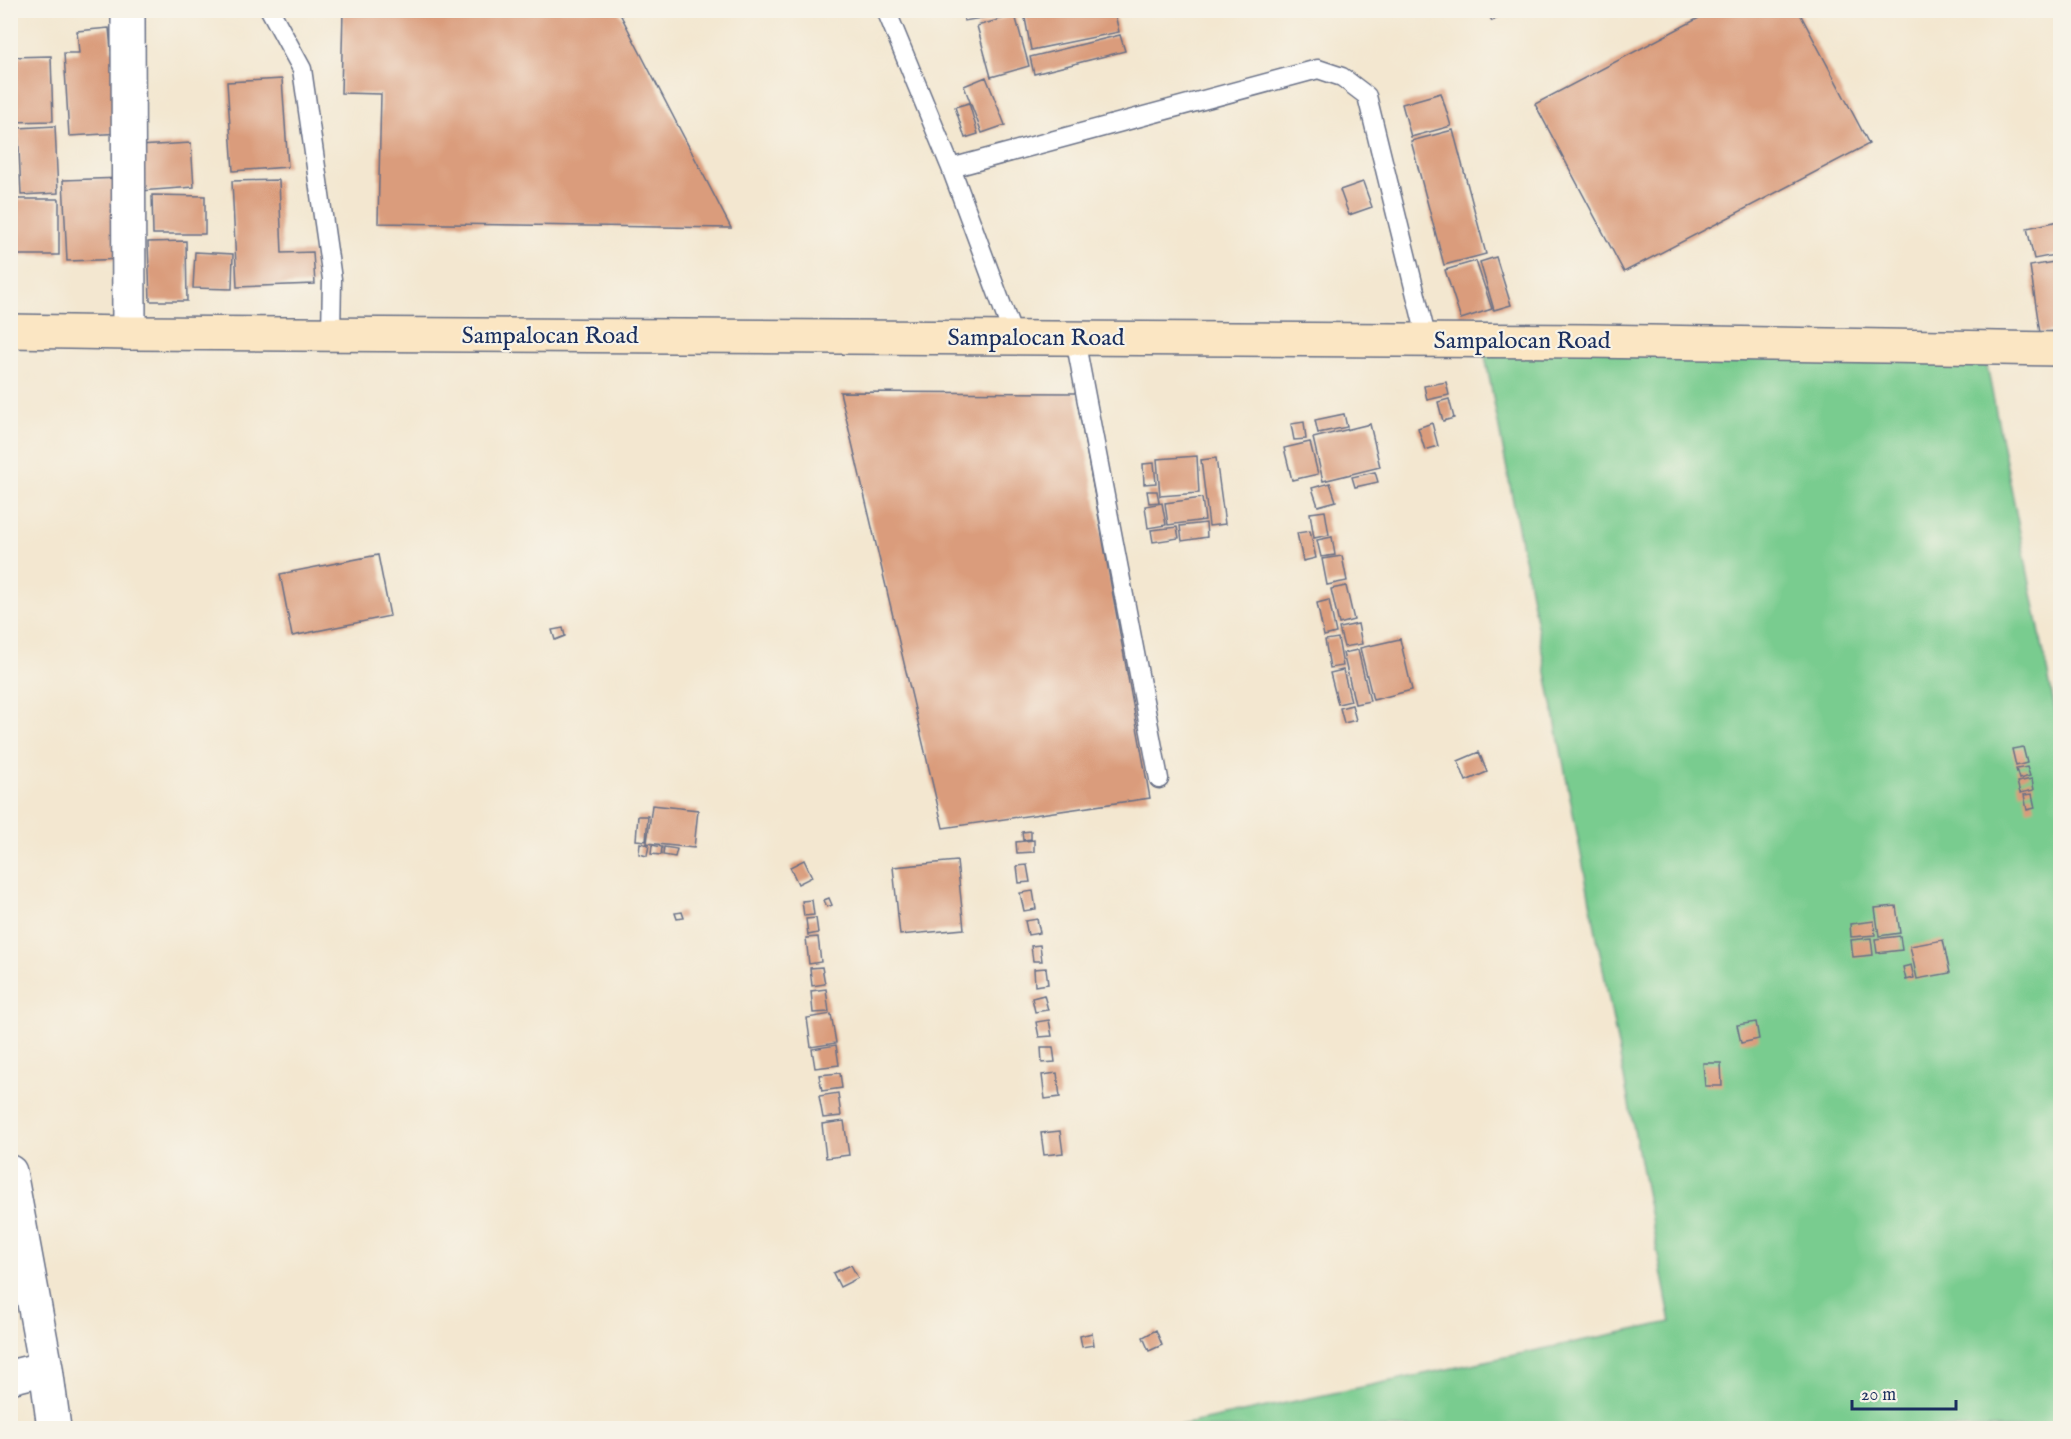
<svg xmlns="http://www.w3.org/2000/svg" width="2071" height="1439" font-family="'IM FELL English',serif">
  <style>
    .green { fill: #79cc8f; stroke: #4a7e76; stroke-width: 1.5 }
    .building { fill: #da9c7b }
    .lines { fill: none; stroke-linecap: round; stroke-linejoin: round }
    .service-casing { stroke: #676f86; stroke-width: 21 }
    .minor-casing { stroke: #676f86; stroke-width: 36 }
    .secondary-casing { stroke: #676f86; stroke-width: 36 }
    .service { stroke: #fff; stroke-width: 18 }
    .minor { stroke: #fff; stroke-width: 33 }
    .secondary { stroke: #fbe6c3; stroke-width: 33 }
    .labels { text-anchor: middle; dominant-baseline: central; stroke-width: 4.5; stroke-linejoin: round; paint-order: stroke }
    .street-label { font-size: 24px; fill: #1b2f5e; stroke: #f7f3e8 }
  </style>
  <rect width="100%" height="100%" fill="#f7f3e8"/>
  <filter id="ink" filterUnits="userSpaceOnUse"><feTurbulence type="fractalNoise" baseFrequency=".0167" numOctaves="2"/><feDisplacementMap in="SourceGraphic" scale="12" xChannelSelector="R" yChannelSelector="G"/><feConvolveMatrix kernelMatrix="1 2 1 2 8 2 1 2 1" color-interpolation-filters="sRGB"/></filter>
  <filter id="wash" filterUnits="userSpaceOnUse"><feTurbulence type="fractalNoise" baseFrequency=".008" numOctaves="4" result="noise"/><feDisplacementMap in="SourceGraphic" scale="24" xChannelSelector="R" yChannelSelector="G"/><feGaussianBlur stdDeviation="1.35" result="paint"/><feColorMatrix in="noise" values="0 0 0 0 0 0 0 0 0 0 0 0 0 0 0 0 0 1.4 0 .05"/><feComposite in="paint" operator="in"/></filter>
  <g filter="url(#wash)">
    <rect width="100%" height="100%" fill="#f3e7d0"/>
    <!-- green -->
    <path class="green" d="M1483 345 1984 351 2060 735V1262L2052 1264 2060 1316V1428H1167L1671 1322Z"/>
    <g id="blocks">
      <!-- building -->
      <path class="building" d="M343 10H618L731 228 378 223 381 94 341 93Z
        M962 10H1016V12L964 21Z
        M1038 10H1114L1119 32 1031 50 1024 13Z
        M1486 10H1513L1492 21Z
        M1714 10H1798L1869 144 1624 272 1535 104Z
        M1015 15 1029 66 991 77 977 26Z
        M109 28 111 50H117L122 133 69 136 64 53H79L77 31Z
        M1120 35 1125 51 1034 74 1030 57Z
        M51 56 53 121 10 122V57Z
        M986 77 1005 125 982 133 964 86Z
        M282 79 288 167 233 171 227 82Z
        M1441 93 1451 126 1411 137 1402 104Z
        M969 103 978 134 965 138 955 107Z
        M55 126 58 193 21 195 18 128Z
        M1453 130 1486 254 1444 265 1411 141Z
        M191 143 194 187 140 191 138 146Z
        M123 178 126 259 67 261 63 180Z
        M279 180 282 253 313 252 315 284 237 287 232 181Z
        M1363 182 1372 207 1349 215 1340 190Z
        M152 195 205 196V234H153Z
        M10 199H59V255H10Z
        M2059 221 2060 254 2034 259 2027 228Z
        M186 241 187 301H150L148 242Z
        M195 252 233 254 232 289 193 288Z
        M1496 257 1511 305 1494 310 1480 262Z
        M1476 261 1492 309 1461 319 1445 270Z
        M2060 261V330L2040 333 2030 266Z
        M1446 382 1449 395 1427 400 1424 386Z
        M840 392 1076 393 1150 798 943 828Z
        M1449 399 1454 418 1443 421 1438 402Z
        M1344 414 1347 427 1318 433 1315 420Z
        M1304 422 1306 439 1294 440 1291 424Z
        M1432 423 1438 446 1425 450 1418 428Z
        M1370 424 1380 467 1323 481 1313 438Z
        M1310 442 1318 474 1292 480 1284 448Z
        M1197 456 1199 493 1160 496 1157 459Z
        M1216 458 1225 524 1209 526 1201 460Z
        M1154 463 1156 483 1144 484 1143 464Z
        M1375 472 1378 482 1355 487 1352 477Z
        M1330 483 1336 501 1318 506 1312 488Z
        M1147 491H1157L1159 502 1149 503Z
        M1202 498 1205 520 1168 525 1165 503Z
        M1162 503 1166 525 1148 528 1145 506Z
        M1325 511 1329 535 1314 538 1310 513Z
        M1206 523 1207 537 1182 541 1180 526Z
        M1177 527 1179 538 1153 542 1151 530Z
        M1310 531 1316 558 1303 561 1297 533Z
        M1332 537 1335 555 1321 557 1317 540Z
        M378 555 390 616 292 636 280 574Z
        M1342 556 1347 581 1327 585 1322 559Z
        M1346 586 1354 620 1339 624 1331 589Z
        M1329 600 1336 633 1324 636 1317 603Z
        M1358 624 1362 644 1344 647 1339 628Z
        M563 628 565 636 555 640 552 630Z
        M1338 638 1343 666 1330 668 1325 640Z
        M1400 639 1412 690 1373 700 1360 648Z
        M1358 650 1370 701 1355 704 1343 653Z
        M1343 670 1351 701 1338 704 1330 673Z
        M1352 705 1356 720 1344 723 1340 708Z
        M2023 747 2027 763 2016 766 2012 749Z
        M1479 752 1487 772 1466 781 1458 761Z
        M2027 767 2030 776 2019 779 2016 769Z
        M2032 779 2034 790 2020 793 2017 782Z
        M2032 794 2035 808 2027 810 2024 795Z
        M652 805 698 810 694 848 647 843Z
        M638 816H648L646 841 636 840Z
        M1031 831V839L1023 840 1022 832Z
        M1034 840V852L1017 853 1016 842Z
        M640 843 649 845 647 856 639 854Z
        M652 845 662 847 661 855 651 854Z
        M664 847 677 849 675 857 663 855Z
        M804 860 812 877 798 884 790 867Z
        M957 861 964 929 900 935 893 867Z
        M1027 865 1030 882 1019 883 1017 866Z
        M1033 891 1036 909 1024 911 1020 893Z
        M829 898 832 905 827 907 824 900Z
        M812 900 814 915 804 916 802 901Z
        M1896 906 1900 933 1879 936 1875 908Z
        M682 912 684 918 677 919 675 913Z
        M816 918 818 933 808 935 806 919Z
        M1037 919 1040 933 1028 935 1025 921Z
        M1874 921 1875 935 1851 937 1850 924Z
        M1900 936 1902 950 1877 953 1875 939Z
        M818 937 821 962 809 964 806 938Z
        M1871 938 1873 955 1853 957 1851 940Z
        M1943 940 1950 973 1917 979 1910 946Z
        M1040 945 1042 961H1033L1031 946Z
        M1911 965 1914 978 1906 980 1903 967Z
        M822 967 825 984 812 986 810 968Z
        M1046 968 1048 984 1035 986 1034 969Z
        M826 989 829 1012 813 1013 811 991Z
        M1044 995 1048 1010 1035 1012 1032 998Z
        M831 1014 836 1043 811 1047 807 1018Z
        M1049 1020 1052 1036 1039 1037 1036 1022Z
        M1756 1022 1759 1039 1741 1043 1737 1025Z
        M836 1045 839 1065 815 1068 812 1049Z
        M1041 1047H1053L1055 1062 1042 1063Z
        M1703 1063H1721L1722 1086H1705Z
        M840 1073 842 1088 822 1091 819 1075Z
        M1057 1073 1060 1097 1045 1099 1042 1075Z
        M838 1093 841 1116 823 1118 819 1096Z
        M844 1121 849 1155 826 1158 822 1124Z
        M1060 1131 1063 1153 1044 1155 1041 1133Z
        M851 1265 858 1278 840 1287 833 1273Z
        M1156 1330 1162 1345 1149 1351 1143 1337Z
        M1092 1333 1094 1345 1082 1347 1080 1336Z"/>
    </g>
  </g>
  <g filter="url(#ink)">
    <use href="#blocks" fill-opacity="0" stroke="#676f86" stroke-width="1.5"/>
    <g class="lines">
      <defs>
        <path id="service" d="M270 10 302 69 332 279 331 334
          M886 10 951 168 1014 338
          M951 168 1318 69 1342 77 1367 96 1427 340
          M1075 339 1159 779"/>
        <path id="minor" d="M128 10 129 333
          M10 1172 46 1368 54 1428
          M10 1377 46 1368"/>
        <path id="secondary" d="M10 331 129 333 1589 341 2060 349"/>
      </defs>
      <!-- service casing -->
      <use href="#service" class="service-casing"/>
      <!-- minor casing -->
      <use href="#minor" class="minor-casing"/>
      <!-- secondary casing -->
      <use href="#secondary" class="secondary-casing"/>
      <!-- service -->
      <use href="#service" class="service"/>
      <!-- minor -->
      <use href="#minor" class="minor"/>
      <!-- secondary -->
      <use href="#secondary" class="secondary"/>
    </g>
  </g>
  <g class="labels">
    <!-- street labels -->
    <g class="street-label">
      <text x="550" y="336">Sampalocan Road</text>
      <text x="1036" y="338">Sampalocan Road</text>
      <text x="1522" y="341">Sampalocan Road</text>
    </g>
  </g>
  <!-- margin -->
  <rect width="2071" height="1439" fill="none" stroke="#f7f3e8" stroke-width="36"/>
  <!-- scale -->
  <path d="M1852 1400v9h104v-9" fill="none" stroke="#1b2f5e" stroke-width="3"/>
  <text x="1861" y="1400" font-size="18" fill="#1b2f5e" stroke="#f7f3e8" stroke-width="4.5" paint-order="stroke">20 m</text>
</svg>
